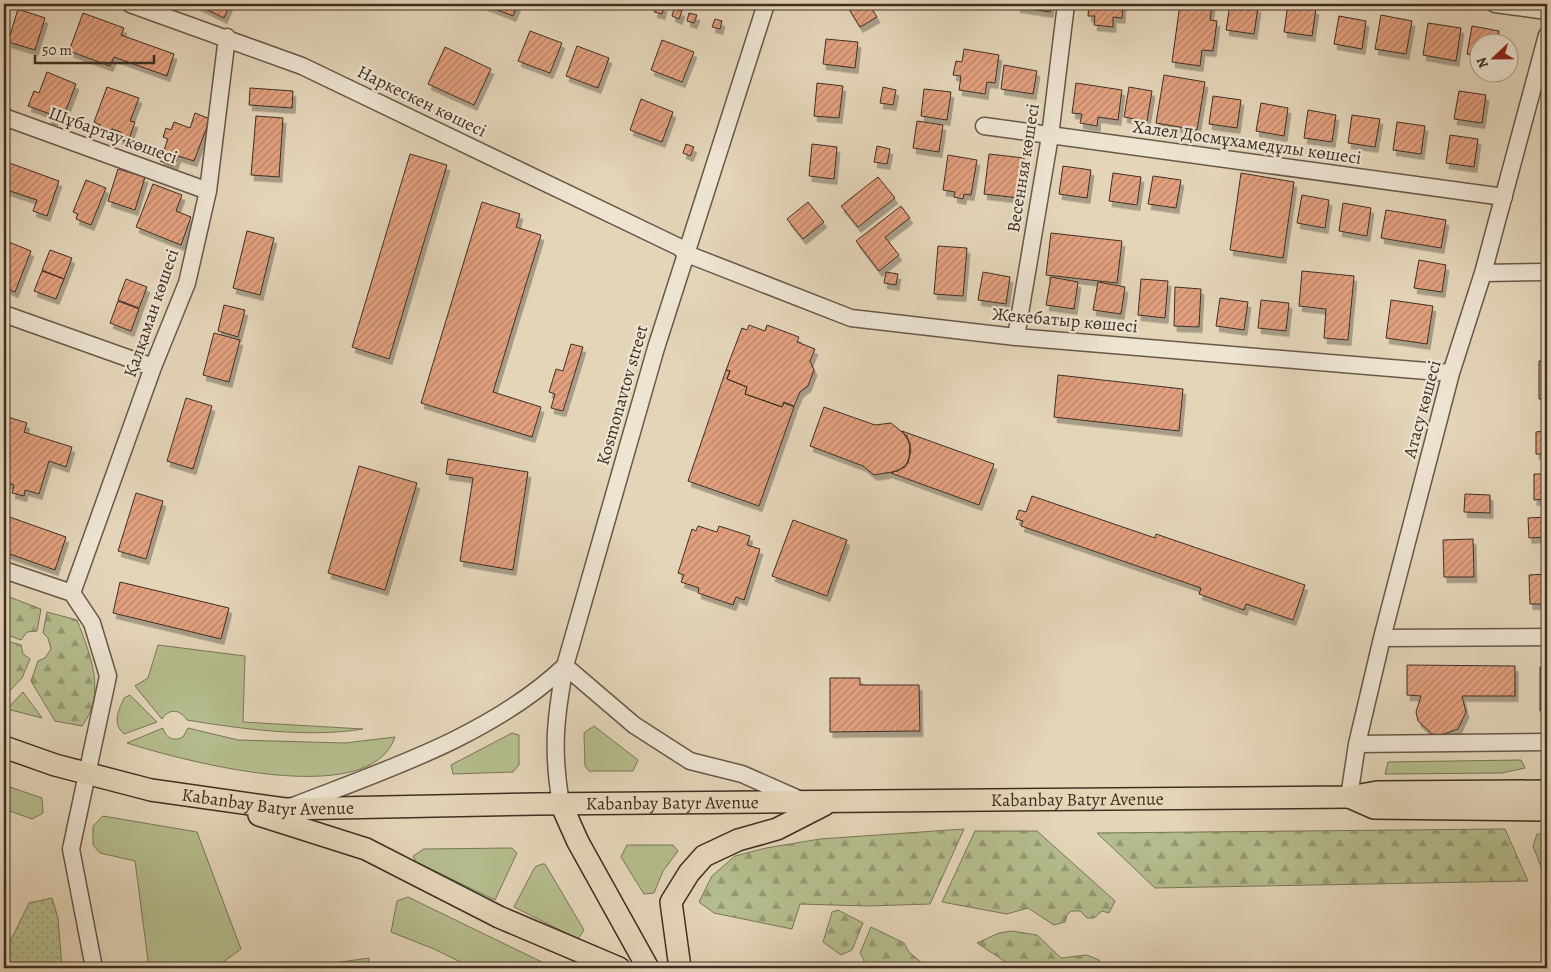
<svg xmlns="http://www.w3.org/2000/svg" width="1551" height="972" font-family="Alegreya,serif">
  <style>
    .green { fill: #b5bd8e; stroke: #7a7658 }
    .forest { fill: url(#forest-firs); stroke: #7a7658 }
    .park { fill: url(#park-dots); stroke: #7a7658 }
    .building { fill: url(#building-hatch); stroke: #3e2f23; filter: url(#shadow) }
    .lines { fill: none; stroke-linecap: round; stroke-linejoin: round }
    .minor-casing { stroke: #685848; stroke-width: 19 }
    .major-casing { stroke: #3e2f23; stroke-width: 24 }
    .minor { stroke: #ede4d2; stroke-width: 16 }
    .major { stroke: #e4d5b9; stroke-width: 21 }
    .labels { text-anchor: middle; dominant-baseline: central; stroke-width: 4.5; stroke-linejoin: round; paint-order: stroke }
    .street-label { font-size: 18px; fill: #3e2f23; stroke: #ede4d2 }
  </style>
  <defs>
    <pattern id="forest-firs" width="22" height="20" patternUnits="userSpaceOnUse" patternTransform="scale(1.25)"><rect width="22" height="20" fill="#b5bd8e"/><path d="M5 1l3.5 6h-7zM16 11l3.5 6h-7z" fill="#959a74"/></pattern>
    <pattern id="park-dots" width="8" height="8" patternUnits="userSpaceOnUse" patternTransform="scale(1.25)"><rect width="8" height="8" fill="#b5bd8e"/><path d="M2 2h.1M6 6h.1" fill="none" stroke="#959a74" stroke-width="1.8" stroke-linecap="round"/></pattern>
    <pattern id="building-hatch" width="6" height="6" patternUnits="userSpaceOnUse" patternTransform="scale(1.25)"><rect width="6" height="6" fill="#e3a07e"/><path d="M-1 1l2-2M0 6l6-6M5 7l2-2" fill="none" stroke="#b98367"/></pattern>
    <filter id="shadow"><feDropShadow dx="3" dy="5.5" stdDeviation="0" flood-color="#0004"/></filter>
  </defs>
  <rect width="100%" height="100%" fill="#e4d5b9"/>
  <filter id="stains"><feTurbulence type="fractalNoise" baseFrequency=".004" numOctaves="4"/><feColorMatrix values="0 0 0 0 .2 0 0 0 0 .09 0 0 0 0 .02 0 0 0 .5 -.17"/></filter>
  <radialGradient id="worn" r=".72"><stop offset=".6" stop-color="#630" stop-opacity="0"/><stop offset="1" stop-color="#630" stop-opacity=".3"/></radialGradient>
  <!-- green -->
  <path class="green" d="M158 645 245 656 243 722 363 729C309 738 241 729 187 720 180 709 169 708 162 719L135 686 148 678Z
    M23 692 42 718 7 709Z
    M130 695 157 722 124 734C112 723 118 712 124 698Z
    M594 726 638 760 633 771H589L585 766 584 733Z
    M163 728C166 738 173 742 183 737L188 728 238 740 345 743 395 737C370 812 181 760 127 743Z
    M512 733 519 735V765L513 772 453 774 451 765Z
    M1521 760 1525 768 1502 773 1385 774 1388 762Z
    M4 785 42 798 43 813 32 819 4 809Z
    M103 816 197 832 241 949 215 968H149L135 861 100 853 93 845V826Z
    M1537 834H1547V876L1544 875 1533 846Z
    M627 845H673L678 851 663 871 654 893 644 894 621 857Z
    M512 848 517 853 495 900 416 862 413 856 424 849Z
    M542 864H545L584 930 578 939 514 907 535 867Z
    M408 897 546 964 548 968H473L434 949 391 932 397 901Z
    M369 958 368 968H328L327 964Z"/>
  <!-- forest -->
  <path class="forest" d="M4 595 41 609 37 631 27 632 21 640 4 634Z
    M47 612 77 620C90 654 107 693 82 726L55 721 31 681 38 661 45 658 51 649 48 638 43 633Z
    M4 640 21 645 23 654 30 659 22 678 4 697Z
    M964 829 930 904 867 906 800 904 792 929 714 913 699 902 712 876 735 856 766 848 820 839Z
    M1505 829 1528 881 1155 888 1097 833Z
    M975 831H1037L1115 901 1109 913 1102 911 1094 918H1087L1080 911H1071L1067 915 1065 922 1054 925 1028 908 1007 914 942 902Z
    M838 910 863 923 852 950 841 955 823 942 832 912Z
    M871 927 904 943 909 952 922 963 920 968H869L863 966 864 960 860 953Z
    M1011 931 1037 935 1061 958 1087 955 1099 960 1103 968H1015L977 943 999 933Z"/>
  <!-- park -->
  <path class="park" d="M52 898 58 918 62 968H4V954L29 903Z"/>
  <!-- building -->
  <path class="building" d="M195 4H230L224 18Z
    M482 4H518L513 16Z
    M657 4 664 6 662 14 654 12Z
    M850 4H869L877 17 860 27 847 6Z
    M1017 4H1051L1050 12 1017 7Z
    M1089 4H1123L1122 18 1113 17V27L1094 25 1095 16H1088Z
    M1180 4 1212 5 1210 20 1217 21 1213 51 1202 50 1200 66 1172 62Z
    M1230 4 1258 7 1254 34 1226 30Z
    M1288 4 1316 9 1312 36 1284 32Z
    M18 9 45 18 35 50 8 42Z
    M674 9 682 11 679 19 672 16Z
    M83 13 124 28 121 35 174 54 167 76 114 57 110 66 69 51Z
    M689 13 697 15 694 23 687 21Z
    M1381 15 1412 21 1406 54 1375 49Z
    M1339 16 1366 21 1362 49 1334 44Z
    M715 19 722 21 720 29 712 27Z
    M1428 23 1461 28 1456 61 1423 55Z
    M1472 26 1499 31 1498 42H1478V56L1467 54Z
    M530 31 562 43 550 73 518 61Z
    M826 39 858 42 855 68 823 64Z
    M662 40 694 52 682 82 651 70Z
    M577 46 609 58 598 88 566 76Z
    M445 47 491 69 474 105 428 84Z
    M964 49 999 55 995 83 987 82 985 94 959 90 961 76 953 75 956 61 962 62Z
    M1004 65 1037 71 1033 94 1001 89Z
    M47 72 76 84 63 118 56 116 54 121 48 119 50 114 28 106 34 91 39 93Z
    M1164 75 1205 82 1197 130 1156 123Z
    M817 83 843 86 839 118 814 116Z
    M1076 83 1122 90 1118 120 1098 117 1097 126 1080 123 1082 114 1072 113Z
    M107 87 139 98 130 121 135 122 128 142 119 139 121 132 112 129 110 134 99 130 100 125 94 122Z
    M883 87 896 90 893 105 880 103Z
    M1129 87 1152 91 1147 121 1124 117Z
    M250 88 293 91 292 108 249 105Z
    M924 89 951 92 947 120 921 116Z
    M1459 91 1486 95 1482 123 1454 119Z
    M1213 96 1241 100 1237 128 1209 124Z
    M641 99 673 112 662 142 630 130Z
    M1261 103 1288 108 1284 136 1256 131Z
    M1308 110 1336 115 1332 142 1304 138Z
    M195 113 210 119 194 161 178 156 174 166 160 161 168 139 163 137 166 128 171 130 174 122 190 128Z
    M1352 115 1380 119 1375 147 1348 143Z
    M256 116 283 118 279 177 251 175Z
    M917 121 943 125 939 152 913 148Z
    M1397 122 1425 126 1421 154 1393 150Z
    M1450 135 1478 139 1474 167 1446 163Z
    M686 144 694 147 690 156 683 153Z
    M812 144 837 147 834 179 809 176Z
    M877 146 890 149 887 164 874 162Z
    M410 154 447 165 389 359 352 347Z
    M989 154 1024 158 1019 198 984 194Z
    M948 155 977 160 971 195 964 194 963 199 954 197 955 192 943 190Z
    M4 161 59 181 47 216 33 211 37 200 4 189Z
    M1063 166 1091 170 1087 198 1059 194Z
    M118 169 145 177 135 210 108 201Z
    M1113 173 1141 177 1137 205 1109 201Z
    M1241 173 1294 182 1283 258 1230 250Z
    M1153 176 1181 180 1176 208 1148 204Z
    M878 177 895 198 858 227 841 206Z
    M86 180 106 188 91 225 76 219 78 214 73 212Z
    M153 184 182 195 176 211 191 217 181 245 136 227Z
    M1302 195 1329 200 1325 228 1297 223Z
    M482 202 520 214 516 227 541 235 493 392 541 407 532 437 421 403Z
    M808 202 824 222 803 239 787 219Z
    M1343 203 1371 208 1367 236 1339 231Z
    M901 206 910 218 885 237 899 255 879 271 856 241Z
    M1386 210 1446 220 1441 248 1381 238Z
    M247 231 274 238 260 295 233 288Z
    M1051 233 1122 241 1117 283 1046 275Z
    M4 240 31 251 15 292 4 287Z
    M938 246 967 248 963 296 934 294Z
    M50 250 72 258 64 279 42 270Z
    M1419 260 1446 265 1442 292 1414 288Z
    M42 271 64 279 56 299 34 291Z
    M1302 271 1354 276 1348 340 1324 338 1326 309 1299 306Z
    M886 272 898 274 896 285 884 283Z
    M983 272 1010 277 1006 304 978 300Z
    M1051 277 1078 282 1074 309 1046 305Z
    M126 279 147 287 139 308 118 300Z
    M1141 279 1168 281 1165 318 1138 315Z
    M1098 282 1125 287 1121 314 1093 310Z
    M1175 287 1201 289 1199 327 1174 326Z
    M1220 298 1248 302 1244 330 1216 326Z
    M1261 300 1289 303 1286 331 1258 328Z
    M1391 300 1433 306 1427 344 1386 338Z
    M118 301 139 309 131 331 110 323Z
    M224 305 245 310 238 337 218 331Z
    M749 325 765 331 767 325 799 337 797 342 815 349 810 361 814 370 808 386 800 392 794 406 784 402 782 407 745 394 747 387 727 379 730 371 726 370 742 328 747 330Z
    M214 333 240 340 229 382 203 375Z
    M571 344 583 347 563 411 551 408 555 394 549 392 556 369 563 371Z
    M1539 361H1547V399H1539Z
    M726 370 730 371 727 379 747 387 745 394 782 407 784 403 794 407 759 506 688 481Z
    M1058 375 1183 389 1179 431 1054 417Z
    M186 398 212 406 193 469 167 461Z
    M824 407 875 425 891 423 907 436 911 450 908 463 898 471 874 475 863 466 810 446Z
    M1543 413H1547V454H1536V432L1544 431Z
    M5 416 27 423 24 432 72 447 66 467 49 461 39 494 25 490 24 496 12 493 14 485 4 482Z
    M902 431 994 464 979 505 891 473 905 467 909 458 910 443Z
    M448 459 528 472 513 570 460 561 473 478 446 474Z
    M359 466 417 483 385 590 328 573Z
    M1534 474H1547V499L1534 500Z
    M136 493 163 501 146 559 118 551Z
    M1465 494 1490 495V513L1464 512Z
    M1032 496 1155 538 1156 534 1305 585 1293 620 1246 604 1244 610 1199 594 1201 588 1021 526 1023 521 1016 519 1019 510 1026 512Z
    M4 515 66 537 55 570 4 552Z
    M1547 517V537L1529 538 1528 518Z
    M793 520 847 540 827 596 772 576Z
    M698 526 717 532 719 526 750 536 747 545 760 549 744 600 736 597 733 605 698 593 699 588 681 582 684 575 678 573 692 529 696 531Z
    M1473 539 1474 577H1444L1443 540Z
    M1547 574V604H1530L1529 575Z
    M120 582 229 608 221 639 113 613Z
    M1407 665 1515 666V696H1462L1466 712 1458 729 1441 735 1432 734 1418 721 1416 712 1421 696 1407 695Z
    M1540 667H1547V711H1540Z
    M830 678H860V685H919L920 731 830 732Z"/>
  <g class="lines">
    <defs>
      <path id="minor" d="M130 4 302 66 679 247 687 254 851 318 1016 337 1451 373
        M1495 4 1547 11
        M4 117 208 191
        M984 126 1504 197
        M1483 273 1547 272
        M4 314 153 367
        M1016 337 1050 136 1066 4
        M4 570 72 593 92 623 108 676 71 849 94 968
        M72 593 153 367 187 283 208 191 227 37
        M1382 638 1547 637
        M565 666 634 725 690 761 742 774 801 800
        M1357 744 1547 742
        M1349 797 1357 744 1382 638 1451 373 1483 273 1547 35
        M561 804C552 752 555 719 565 666L656 348 766 4
        M293 806C385 770 491 736 565 666"/>
      <g id="major">
        <path id="s1" d="M4 747 55 765 151 790 285 809 537 804 1349 797 1377 792 1547 791"/>
        <path d="M1349 797 1374 808 1547 810"/>
        <path d="M561 804 578 842 648 968"/>
        <path d="M259 815 366 849 499 917 619 968"/>
        <path d="M680 968 671 902 689 873 704 856 738 840 777 829 824 805"/>
      </g>
    </defs>
    <!-- minor casing -->
    <use href="#minor" class="minor-casing"/>
    <!-- major casing -->
    <use href="#major" class="major-casing"/>
    <!-- minor -->
    <use href="#minor" class="minor"/>
    <!-- major -->
    <use href="#major" class="major"/>
  </g>
  <g class="labels">
    <!-- street labels -->
    <g class="street-label">
      <text transform="translate(422 101) rotate(26)">Наркескен көшесі</text>
      <text transform="translate(113 135) rotate(20)">Шұбартау көшесі</text>
      <text transform="translate(1247 142) rotate(8)">Халел Досмұхамедұлы көшесі</text>
      <text transform="translate(1023 168) rotate(-81)">Весенняя көшесі</text>
      <text transform="translate(151 313) rotate(-71)">Қалқаман көшесі</text>
      <text transform="translate(1065 320) rotate(5)">Жекебатыр көшесі</text>
      <text transform="translate(622 395) rotate(-74)">Kosmonavtov street</text>
      <text transform="translate(1422 409) rotate(-75)">Атасу көшесі</text>
      <text stroke="none"><textPath href="#s1" startOffset="271">Kabanbay Batyr Avenue</textPath></text>
      <text stroke="none"><textPath href="#s1" startOffset="1081">Kabanbay Batyr Avenue</textPath></text>
      <text stroke="none"><textPath href="#s1" startOffset="676">Kabanbay Batyr Avenue</textPath></text>
    </g>
  </g>
  <!-- margin -->
  <rect width="1551" height="972" fill="none" stroke="#e4d5b9" stroke-width="20"/>
  <rect x="5" y="5" width="1541" height="962" fill="none" stroke="#3e2f23" stroke-width="2.5"/>
  <rect x="10" y="10" width="1531" height="952" fill="none" stroke="#3e2f23"/>
  <!-- north arrow -->
  <g transform="translate(1494 58) rotate(248)"><circle r="24" fill="#ede4d2" stroke="#a79c8c"/>
  <path d="M0-4L9 19L0 12L-9 19Z" fill="#8f2418"/>
  <text y="-8" font-size="14" font-weight="bold" text-anchor="middle" fill="#3e2f23">N</text>
  </g>
  <!-- scale -->
  <path d="M35 55v8h119v-8" fill="none" stroke="#3e2f23" stroke-width="2.5"/>
  <text x="42" y="55" font-size="15" fill="#3e2f23" stroke="#ede4d2" stroke-width="4" paint-order="stroke">50 m</text>
  <rect width="100%" height="100%" filter="url(#stains)"/>
  <rect width="100%" height="100%" fill="url(#worn)"/>
</svg>
